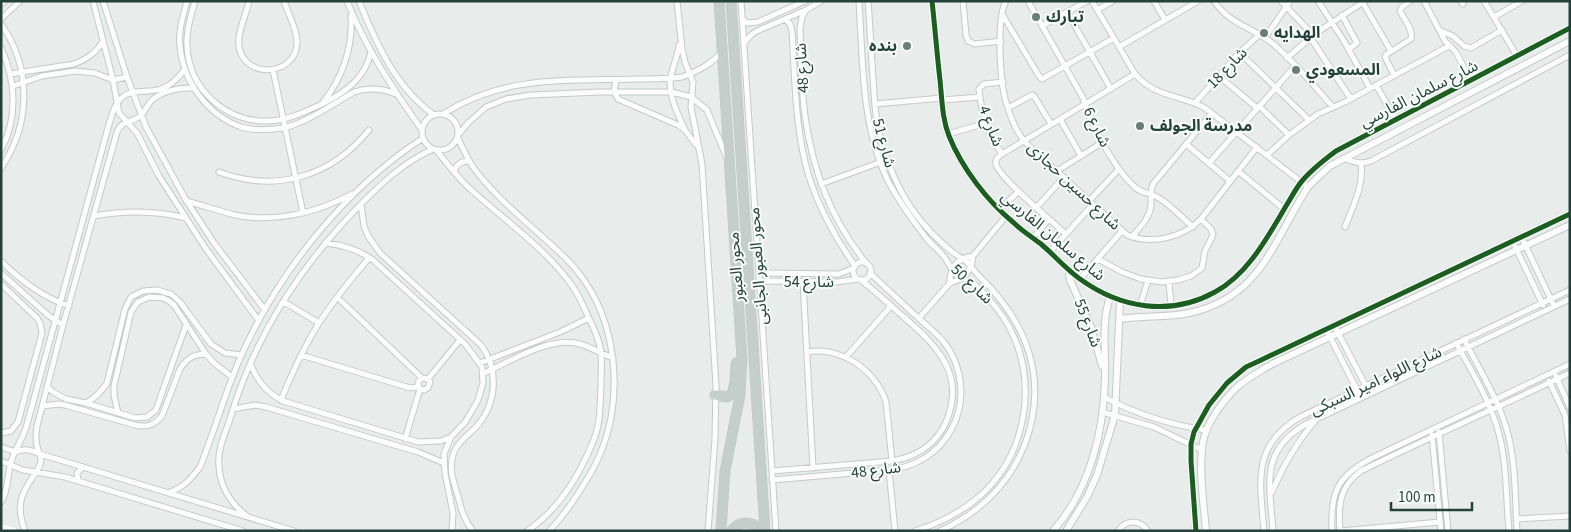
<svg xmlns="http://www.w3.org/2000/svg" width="1571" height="532" font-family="'Source Sans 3','Noto Sans Arabic',sans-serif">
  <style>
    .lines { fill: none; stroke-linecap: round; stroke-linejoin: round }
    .minor-casing { stroke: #c5cac8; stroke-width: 7 }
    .tertiary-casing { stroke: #c5cac8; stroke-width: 8 }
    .secondary-casing { stroke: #c3cbc8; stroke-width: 9 }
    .trunk-casing { stroke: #c3ccc9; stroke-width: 11 }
    .minor { stroke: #fcfcfc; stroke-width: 5 }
    .tertiary { stroke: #fcfcfc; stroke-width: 6 }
    .secondary { stroke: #fcfcfc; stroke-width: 8 }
    .trunk { stroke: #c6cecc; stroke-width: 9 }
    .cycleway-casing { stroke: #f7fbf9; stroke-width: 8 }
    .cycleway { stroke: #1b5e20; stroke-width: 5 }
    .poi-dot { fill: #697e78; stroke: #f7fbf9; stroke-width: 2 }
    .labels { text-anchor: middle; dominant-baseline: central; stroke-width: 4; stroke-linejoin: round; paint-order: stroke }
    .poi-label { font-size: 16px; font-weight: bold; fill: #24423a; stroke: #f7fbf9; text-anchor: start }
    .street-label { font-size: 16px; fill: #24423a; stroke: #f7fbf9 }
  </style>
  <rect width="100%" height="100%" fill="#e8edeb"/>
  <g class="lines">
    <defs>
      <path id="minor" d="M93 1 113 80 119 113 137 133 159 176 206 249 259 321
        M103 1 127 77 146 127 186 200 214 243 265 310
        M187 1C183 16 178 31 180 46 183 81 207 115 241 127 254 131 269 130 283 128 304 124 335 103 354 92 369 87 382 88 396 94
        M195 1C191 16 186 31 187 46 189 90 227 123 270 121 290 120 306 111 324 103 347 91 365 78 371 52
        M249 1C246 16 237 32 239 47 245 80 297 76 297 42 297 28 288 14 284 1
        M347 1C366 49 393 89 422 130
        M359 1C376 43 396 88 434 115
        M677 1 682 49 685 62 693 82 691 107 702 164 716 385 715 439 708 531
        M741 1 776 531
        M859 1C863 62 861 127 889 183 900 203 913 221 927 239 933 246 940 251 945 258 949 263 951 269 956 274 960 279 967 279 972 283 977 286 982 291 986 296 1026 337 1035 393 1015 446 997 491 959 517 915 531
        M868 1C870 26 871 52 873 77 874 97 875 118 880 137 885 157 893 176 902 193 914 215 932 235 951 251 956 255 962 258 967 262 971 266 975 272 979 276 1027 322 1049 379 1025 444 1009 485 979 513 940 531
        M963 1 966 35 968 41 975 44 1001 41
        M1006 1C996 19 1000 82 1006 102 1010 116 1017 134 1027 144L1127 235C1152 245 1182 238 1201 219L1257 147
        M1028 1 1083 98C1090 124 1115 170 1136 188 1142 193 1149 193 1157 197 1169 203 1182 218 1193 227
        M1092 1 1135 74C1156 98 1179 94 1205 108L1308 187
        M1154 1 1165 20
        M1214 1C1229 24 1252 27 1272 43 1295 62 1314 86 1333 107
        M1281 1 1313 35
        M1318 1 1344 41 1370 88
        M1424 1 1445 41 1456 52 1471 81
        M1461 1 1463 4
        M1484 1 1517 56
        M1363 3 1391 51
        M1 4 5 1
        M806 10 802 17 800 28C801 57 801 87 805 116 813 172 831 219 866 263
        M1097 10 1113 1
        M1067 12 1111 89
        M1002 14 1039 76 1042 79 1114 38
        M1342 15 1357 43 1349 49
        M1494 17 1522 1
        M742 18 747 23 758 22 805 1
        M1 19 20 1
        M785 19 790 24 792 31C795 80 795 130 809 177 819 208 836 239 855 266
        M1 24C32 68 31 124 1 168
        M1042 26 1087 1
        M1441 31 1453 36 1464 46 1471 48 1502 30
        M1310 37 1351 99
        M1265 38 1290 1
        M744 43 751 35 757 31 806 10 821 1
        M679 45C678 56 673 65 671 76 667 94 678 114 685 130
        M1119 47 1198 1
        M1 48C16 80 18 118 1 150
        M1240 53 1309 120
        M1287 58 1316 33 1365 1
        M273 70 303 213
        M10 74 74 64C87 59 96 53 103 41
        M1394 75 1385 57 1387 54 1411 39C1414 31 1404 19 1400 11L1402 7 1410 1
        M1219 76 1257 108
        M616 80 614 91 618 99 678 125 685 130 696 145
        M1376 85 1396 120
        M13 86 42 76 75 71 95 73 113 80 127 77
        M942 100 980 97
        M324 101C343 77 353 46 351 16
        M1195 103 1237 55 1259 35
        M875 104 942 98
        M1259 106 1289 135
        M1008 108 1032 95 1034 96 1051 124
        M422 132a18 18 0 1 1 36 0a18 18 0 1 1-36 0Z
        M443 114C504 75 566 81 636 79 651 79 667 79 682 77 698 71 710 65 722 52
        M1060 119 1081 156
        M459 134 468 123 486 107 506 99 530 95 600 92H672L691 97 707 110 726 156
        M948 134 986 123
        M458 138C463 149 468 161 476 171 496 197 522 218 546 240 557 250 569 260 578 272 617 321 624 395 601 452 595 467 587 480 579 492 570 506 561 519 549 531
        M1186 144 1230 181
        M436 150C446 162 455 174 466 185 500 217 547 249 573 287 579 296 583 305 587 314 593 327 600 340 601 354 602 364 601 374 601 384 600 405 601 425 592 444 578 478 558 510 527 531
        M1002 154C988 134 981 112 979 89L984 84 1003 82
        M1267 155 1289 135 1318 114 1345 102 1449 46
        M1344 158C1353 162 1361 165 1371 161L1570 55
        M1209 163 1295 66
        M1057 171 1103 142
        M1238 171 1284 209
        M219 172C276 193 331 177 369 130
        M454 172C456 165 461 161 469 161
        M821 184 881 162
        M186 201C202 205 219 211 235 215 274 223 317 213 352 194
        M1089 201 1119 169
        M361 205 364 226 368 236 380 253 481 345C499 369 497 403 477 426 469 435 459 440 454 452 448 467 453 481 458 496 461 509 464 520 473 531
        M1036 208 1064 177
        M999 210 1018 192
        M94 216C126 210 155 210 186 218
        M1345 227C1353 206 1364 186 1361 163
        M1066 234C1053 222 999 178 996 164 995 159 998 157 1002 154L1135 74
        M1521 236 1554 306
        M1132 237C1140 227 1150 218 1151 205 1151 197 1150 191 1153 184L1212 113
        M1033 238 1049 219
        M1512 240 1543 305
        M325 243C343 245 358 249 373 260L465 344 482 367 483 383 478 400 466 421 451 437 444 454 445 473 453 513 452 531
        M1050 252 1093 204
        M1098 259 1122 272 1141 279 1162 282 1178 280 1191 276 1202 268 1205 251 1213 235 1211 229 1201 219
        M1 261C21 281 42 297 69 306
        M853 271a9 9 0 1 1 18 0a9 9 0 1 1-18 0Z
        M1 273 49 316 63 325
        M759 273 839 274 854 268
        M1080 279 1122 231
        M759 281 837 282 858 279
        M803 282 813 468
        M1169 282 1171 306
        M950 283C949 267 958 258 973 256
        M1 284 37 318 40 323 42 333 18 422 11 431 1 433
        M337 297 422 378
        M284 302 319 323
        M1140 306 1148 280
        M919 318 950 283 958 280 965 275 971 267 973 256 1006 216
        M1334 325 1370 394
        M1326 329 1361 398
        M1464 339C1479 369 1500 402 1508 434 1516 465 1515 499 1517 531
        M1456 343C1472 372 1491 402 1499 434 1507 465 1506 499 1509 531
        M807 352C840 346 875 369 886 402L892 461
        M301 355 410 388 419 387
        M846 357 891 306
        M480 363 560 332 589 318
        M251 365C258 382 266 392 283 401L418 442 441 441 451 437
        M484 373C509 362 552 335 580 344 591 347 602 354 613 358
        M1556 376 1570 408
        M428 379 460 340
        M1549 381 1565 415 1570 451
        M48 387 53 392 66 399 86 403 135 418 147 417 156 410 158 404 186 325
        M1104 397C1136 414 1171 425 1206 430
        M281 400C292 373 304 347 319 323 334 300 351 279 369 258
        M86 403C95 398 101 392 107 383L125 309 131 297 143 291 157 290 171 294 180 302 211 344 225 353 242 355
        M43 406 58 404 65 405 135 425C147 428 154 425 162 416L180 369C187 358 194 354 206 354
        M233 409 255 405 266 407 418 452 444 463
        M1102 412 1154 427 1202 450
        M118 413 114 395V386L131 312 138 302 149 297 163 298 169 301 174 305 206 354 214 363 232 377
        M1439 432 1448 531
        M1432 435 1441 531
        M405 439 420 389 418 385V382L422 378 428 379 430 382 428 388 424 390 420 389
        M1 447 16 452C25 448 31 450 40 454L294 531
        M1 461 23 470 65 477 243 531
        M889 470 895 531
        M772 471 892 461C915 457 936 445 946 422 966 375 938 347 905 318 890 305 876 292 861 280
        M772 480 889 470C915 467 938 454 951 430 967 402 963 366 943 341 934 331 924 323 915 315 900 301 885 287 870 273
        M78 481 77 473 83 467
        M1272 492C1283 466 1296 443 1315 421
        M168 493C184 487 190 480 200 467 215 430 225 392 241 356 279 271 345 189 423 138
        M1 502C9 489 7 476 11 462 14 451 22 440 26 428L109 124C112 116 113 108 118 102 128 87 147 94 161 89 172 85 178 78 185 69
        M248 517C231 504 220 488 219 466 217 450 225 434 230 419 254 337 302 264 361 204 384 181 403 163 433 149
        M1517 519 1570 516
        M25 531C16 507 20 495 34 475 37 471 40 467 41 461 41 456 38 451 37 446 35 439 36 433 37 426L63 325 117 132C123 119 129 124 139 117 144 113 147 106 151 101 162 91 178 88 192 88
        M1118 531C1126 519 1140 519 1148 531
        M1264 531C1260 482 1251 444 1302 416L1570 290
        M1273 531C1270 485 1259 451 1306 424L1570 299
        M1332 531C1330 491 1338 475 1374 457L1570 364
        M1340 531C1338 505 1339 487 1361 471 1430 437 1501 406 1570 373
        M1341 531 1440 522"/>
      <path id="tertiary" d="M932 1C935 28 937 54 940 80 942 99 942 118 949 136 962 168 987 201 1014 223 1022 231 1032 237 1041 244 1054 255 1066 269 1080 279 1120 308 1170 317 1215 292 1248 274 1267 238 1286 206 1291 198 1296 188 1302 181 1312 169 1324 160 1336 151L1570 28
        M1070 271 1069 275 1070 280 1091 327 1102 366
        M1120 319C1143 315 1166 318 1189 313 1261 298 1273 241 1308 187L1316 179 1330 166 1570 41
        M1053 531C1090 489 1104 432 1105 377 1106 350 1101 323 1110 297
        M1066 531 1087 497 1097 475 1115 415 1120 301
        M1196 531 1191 461V444L1194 432 1209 405 1227 383 1246 367 1259 361 1570 214
        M1206 531C1204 505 1199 476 1202 450 1203 428 1219 406 1234 390 1245 379 1259 372 1272 364L1570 225"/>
      <path id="secondary" d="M1 528 13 531"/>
      <path id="trunk" d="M719 1 742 359 740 395 725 471 721 531
        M731 1 765 531
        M715 395 727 397 732 394 735 382 736 363
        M731 531C740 520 753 521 763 531"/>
    </defs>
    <!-- minor casing -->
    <use href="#minor" class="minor-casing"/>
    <!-- tertiary casing -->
    <use href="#tertiary" class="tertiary-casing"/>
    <!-- secondary casing -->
    <use href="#secondary" class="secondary-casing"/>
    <!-- trunk casing -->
    <use href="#trunk" class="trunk-casing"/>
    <!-- minor -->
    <use href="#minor" class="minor"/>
    <!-- tertiary -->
    <use href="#tertiary" class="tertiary"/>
    <!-- secondary -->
    <use href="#secondary" class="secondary"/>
    <!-- trunk -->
    <use href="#trunk" class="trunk"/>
    <defs>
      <path id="cycleway" d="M932 1C935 28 937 54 940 80 942 99 942 118 949 136 962 168 987 201 1014 223 1022 231 1032 237 1041 244 1054 255 1066 269 1080 279 1120 308 1170 317 1215 292 1248 274 1267 238 1286 206 1291 198 1296 188 1302 181 1312 169 1324 160 1336 151L1570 28
        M1196 531 1191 461V444L1194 432 1209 405 1227 383 1246 367 1259 361 1570 214"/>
    </defs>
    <!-- cycleway casing -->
    <use href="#cycleway" class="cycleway-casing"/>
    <!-- cycleway -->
    <use href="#cycleway" class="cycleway"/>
  </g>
  <!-- markers -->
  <g class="poi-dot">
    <circle cx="1036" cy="17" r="5"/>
    <circle cx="1264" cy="33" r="5"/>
    <circle cx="907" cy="46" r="5"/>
    <circle cx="1296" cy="70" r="5"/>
    <circle cx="1140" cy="126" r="5"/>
  </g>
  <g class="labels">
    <!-- poi labels -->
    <g class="poi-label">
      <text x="1046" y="17">تبارك</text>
      <text x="1274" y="33">الهدايه</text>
      <text x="897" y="46" text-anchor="end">بنده</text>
      <text x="1306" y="70">المسعودي</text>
      <text x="1150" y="126">مدرسة الجولف</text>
    </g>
    <!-- street labels -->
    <g class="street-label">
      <text transform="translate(802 68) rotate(-93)">شارع 48</text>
      <text transform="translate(1227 68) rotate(-46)">شارع 18</text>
      <text transform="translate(1419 94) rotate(-27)">شارع سلمان الفارسي</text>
      <text transform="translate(991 126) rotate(69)">شارع 4</text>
      <text transform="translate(1097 127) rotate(64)">شارع 6</text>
      <text transform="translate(884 143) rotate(75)">شارع 51</text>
      <text transform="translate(1074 186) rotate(43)">شارع حسين حجازى</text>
      <text transform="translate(1053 236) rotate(40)">شارع سلمان الفارسي</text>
      <text transform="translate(758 266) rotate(-94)">محور العبور الجانبى</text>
      <text transform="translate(736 267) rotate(-94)">محور العبور</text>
      <text x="809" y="282">شارع 54</text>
      <text transform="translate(972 284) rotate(43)">شارع 50</text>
      <text transform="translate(1088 323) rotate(69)">شارع 55</text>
      <text transform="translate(1376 381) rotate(-25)">شارع اللواء امير السبكى</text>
      <text transform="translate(876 470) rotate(-7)">شارع 48</text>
    </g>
  </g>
  <!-- border -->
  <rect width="1571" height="532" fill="none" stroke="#24423a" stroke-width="5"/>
  <!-- scale -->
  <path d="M1391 502v8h81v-8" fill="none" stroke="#24423a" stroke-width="2.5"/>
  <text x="1398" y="502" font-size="15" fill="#24423a" stroke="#f7fbf9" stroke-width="4" paint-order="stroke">100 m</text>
</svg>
